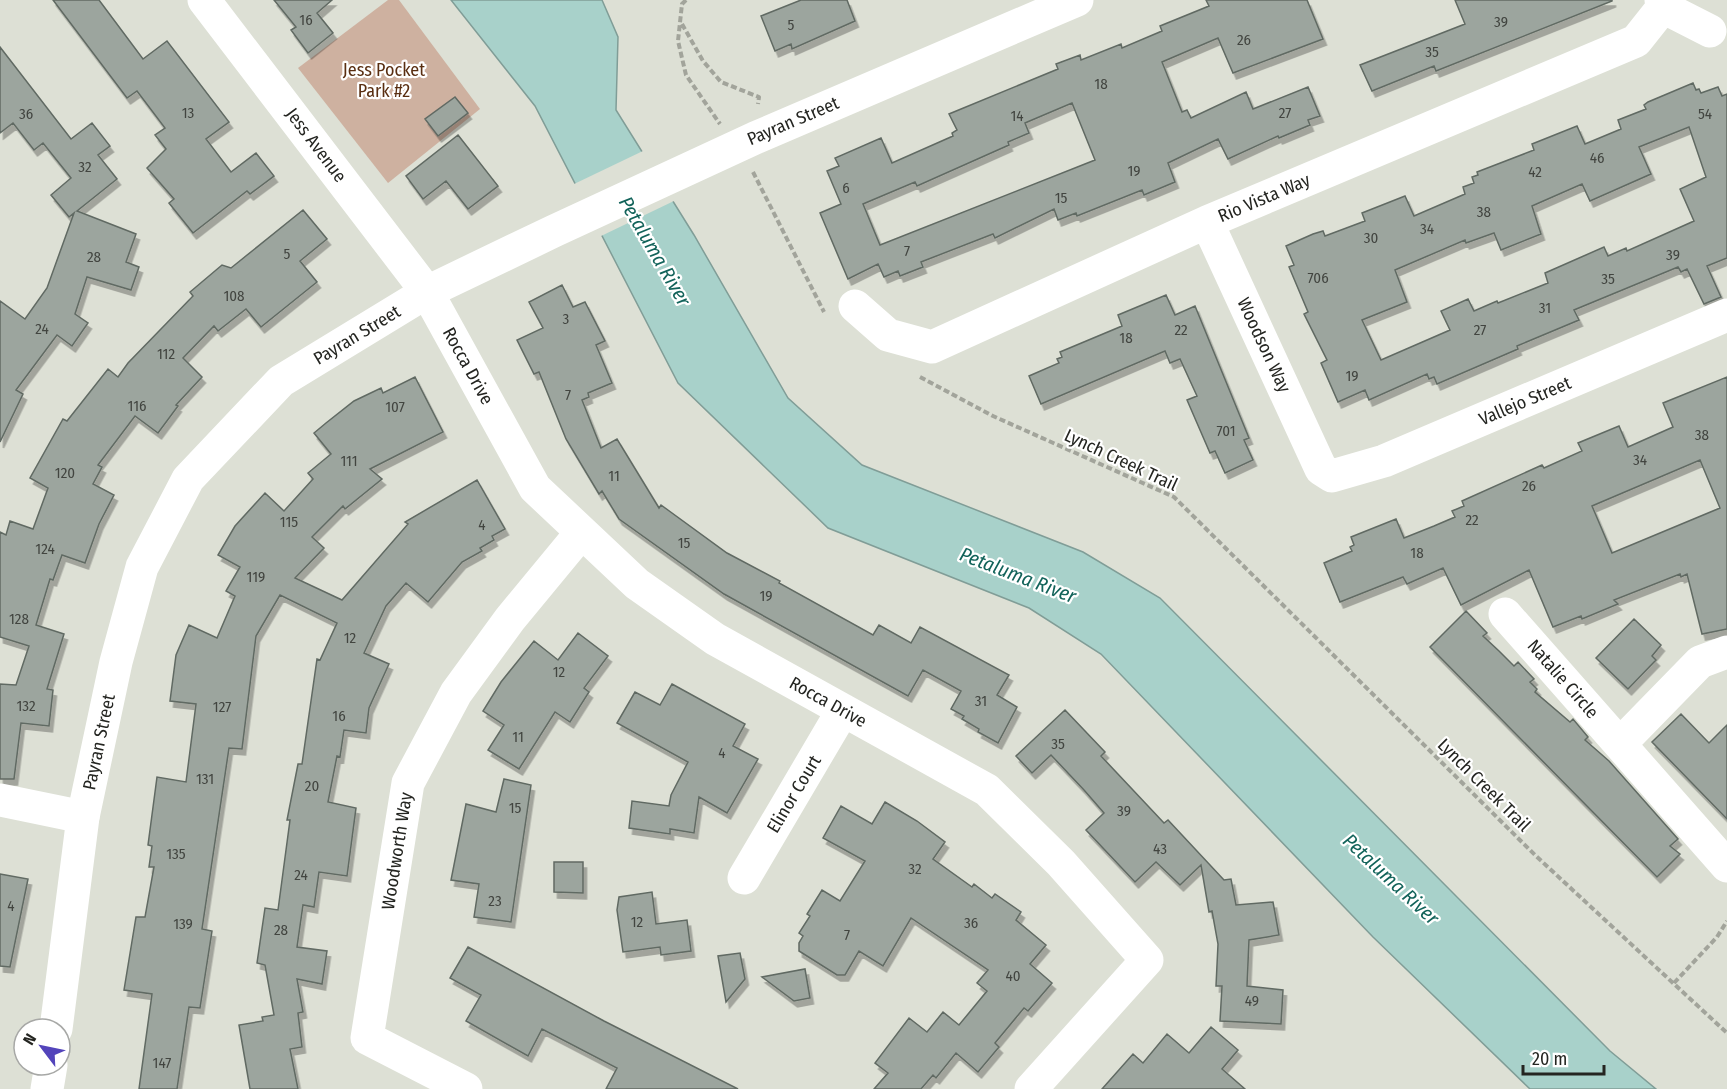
<svg xmlns="http://www.w3.org/2000/svg" width="1727" height="1089" font-family="'Fira Sans Condensed',sans-serif">
  <style>
    .green { fill: #ceb1a0 }
    .water { fill: #a8d1ca; stroke: #809d97; stroke-width: 1.5 }
    .pier { fill: #dde0d5 }
    .building { fill: #9ca59e; stroke: #616a63; stroke-width: 1.5; fill-rule: evenodd; filter: url(#shadow) }
    .lines { fill: none; stroke-linecap: round; stroke-linejoin: round }
    .path { stroke: #a2a49b; stroke-width: 4; stroke-dasharray: 6 3; stroke-linecap: butt }
    .minor { stroke: #fff; stroke-width: 33 }
    .major { stroke: #fff; stroke-width: 33 }
    .labels { text-anchor: middle; dominant-baseline: central; stroke-width: 4.5; stroke-linejoin: round; paint-order: stroke }
    .number-label { font-size: 15px; fill: #424540 }
    .park-label { font-size: 18px; fill: #592e11; stroke: #fff }
    .street-label { font-size: 18px; fill: #242521; stroke: #fff }
    .water-label { font-size: 20px; font-style: italic; fill: #12635a; stroke: #fff }
  </style>
  <defs>
    <filter id="shadow"><feDropShadow dx="3.5" dy="6" stdDeviation="0" flood-color="#0004"/></filter>
  </defs>
  <rect width="100%" height="100%" fill="#dde0d5"/>
  <!-- green -->
  <path class="green" d="M388 0H399L480 109 388 183 298 68Z"/>
  <!-- water -->
  <path class="water" d="M451 0H602L618 37 616 110 694 235 788 398 862 465 1083 552 1160 598 1610 1051 1656 1089H1530L1373 937 1101 654 1029 608 828 528 678 383 535 106Z"/>
  <!-- pier -->
  <path class="pier" d="M645 150 676 200 599 237 572 185Z"/>
  <!-- building -->
  <path class="building" d="M53 0H99L143 59 167 41 229 122 206 139 231 172 256 153 274 176 250 194 247 191 193 233 169 203 174 199 147 168 166 149 155 135 165 128 137 91 127 98Z
    M274 0H332L317 13 333 33 308 53 291 30 296 27Z
    M801 0H847L855 21 792 49 791 44 775 51 761 16Z
    M1206 0H1307L1323 39 1233 73 1218 38 1162 62 1182 112 1187 110 1191 118 1246 92 1253 109 1308 87 1320 116 1308 120 1310 125 1279 138 1278 136 1228 159 1218 139 1168 163 1175 182 1144 195 1142 190 1077 216 1076 213 1058 220 1054 209 995 238 993 234 921 262 923 267 900 276 898 271 884 277 878 264 848 279 820 213 841 204 827 171 839 166 835 158 881 138 892 163 953 136 952 133 957 130 949 114 1058 69 1056 64 1080 55 1081 60 1121 44 1122 48 1162 31 1160 26 1209 6ZM1072 103 1095 160 880 245 863 204 915 182 917 186 1009 145 1008 142 1029 133 1025 123Z
    M1455 0H1612V1L1436 71 1434 66 1372 91 1360 65 1465 24Z
    M0 47 71 139 92 123 110 146 98 155 117 179 77 211 136 234 126 262 139 267 131 290 87 277 75 314 88 323 72 346 57 335 16 390 23 394 0 442V301L25 319 47 288 74 213 69 217 51 195 71 178 43 143 34 150 13 123 0 133Z
    M1693 83 1696 90 1699 89 1701 93 1718 87 1722 96 1727 94V258L1707 266 1721 297 1704 304 1687 269 1681 272 1678 267 1574 310 1579 320 1517 346 1518 349 1437 384 1434 377 1429 379 1427 374 1369 400 1365 390 1338 402 1321 363 1327 360 1304 314 1308 312 1289 267 1294 265 1286 246 1313 234 1323 231 1325 236 1365 221 1362 213 1405 196 1414 216 1465 194 1463 187 1474 183 1472 177 1478 175 1477 172 1534 150 1532 144 1577 126 1585 144 1621 129 1618 120 1646 109 1644 105 1648 102ZM1689 127 1706 177 1680 189 1694 221 1627 251 1626 248 1608 256 1604 247 1545 273 1548 283 1498 303 1497 301 1474 311 1468 299 1441 311 1450 330 1381 360 1362 320 1407 302 1395 270 1465 240 1466 243 1494 233 1501 250 1541 234 1532 206 1582 184 1590 201 1651 174 1639 147Z
    M455 97 468 113 438 136 425 119Z
    M458 135 498 186 468 209 446 181 423 199 406 176Z
    M303 210 327 239 300 261 317 282 261 327 246 309 218 331 214 326 183 358 202 377 176 405 178 406 158 433 135 416 98 465 102 467 93 484 114 495 99 524 85 563 62 555 53 580 50 579 36 625 64 634 47 689 53 690 49 726 21 723 14 779H0V684L16 685 29 646 0 637V532L6 535 10 521 33 529 48 488 30 478 63 419 67 421 108 369 118 377 128 363 193 296 190 292 222 265 231 268Z
    M562 285 573 307 585 302 605 341 596 345 612 383 588 393 589 397 582 400 601 448 617 439 659 508 661 505 727 553 780 581 779 583 873 635 879 625 911 643 920 627 1009 675 997 695 1017 707 998 743 978 732 979 729 962 719 964 716 951 709 961 691 923 670 908 696 724 594 619 519 602 491 599 494 566 439 539 372 534 374 517 340 543 328 529 302Z
    M1166 295 1175 315 1195 306 1249 438 1244 440 1253 460 1225 473 1215 451 1210 453 1187 400 1197 396 1180 359 1170 363 1165 351 1041 404 1029 376 1059 363 1057 359 1062 357 1060 352 1122 326 1118 315Z
    M415 377 443 432 370 469 382 479 345 509 343 506 312 537 324 548 295 578 342 600 408 524 405 522 477 480 505 529 492 536 494 540 480 548 482 551 462 562 428 602 406 583 386 606 364 653 389 664 369 708 366 733 344 730 340 757 337 756 328 802 356 808 347 876 319 872 314 907 303 905 297 947 327 951 322 984 297 979 303 1012 298 1013 302 1047 290 1049 298 1089H250L239 1025 263 1021 262 1017 274 1015 265 965 257 963 265 908 278 910 290 820H287L298 764H302L317 659 320 660 337 623 280 595 256 636 242 749 229 748 202 929 212 931 200 1008 189 1007 177 1089H139L152 994 124 990 136 917H145L154 867H149L152 846 148 845 157 777 186 782 196 704 170 701 176 655 189 625 217 638 235 596 226 591 240 567 218 555 235 526 265 493 284 511 313 479 308 473 331 454 314 433 326 423 354 401 381 388 383 393Z
    M1727 377V629L1702 634 1687 574 1681 577 1680 574 1614 600 1618 604 1582 619 1581 616 1553 627 1529 570 1461 605 1443 568 1407 584 1403 577 1340 602 1324 563 1352 551 1350 547 1354 545 1351 537 1396 519 1404 538 1434 526 1455 517 1452 511 1464 506 1462 501 1542 465 1544 468 1582 451 1578 443 1619 426 1628 447 1673 427 1663 403ZM1700 460 1720 508 1612 553 1592 506Z
    M1466 611 1487 633 1483 636 1499 651 1514 666 1518 662 1534 679 1530 682 1537 689 1535 692 1570 722 1573 719 1588 737 1585 740 1609 761 1678 839 1670 846 1680 854 1657 877 1430 647Z
    M1634 619 1661 645 1652 656 1656 660 1628 689 1596 658Z
    M578 633 608 656 584 688 589 692 570 722 555 712 519 769 488 750 504 725 483 711 501 682 534 641 558 660Z
    M672 684 745 724 733 746 758 759 727 813 699 797 694 833 670 829V834L629 828 632 801 669 806 671 795 688 762 617 723 635 692 660 705Z
    M1065 710 1105 752 1101 756 1164 823 1168 820 1224 880 1231 879 1236 905 1273 902 1279 935 1249 940 1247 986 1283 990 1281 1024 1220 1021 1222 986H1216L1218 944 1212 911 1209 912 1201 865 1180 885 1156 862 1135 882 1086 830 1104 813 1084 790 1051 755 1032 773 1016 756Z
    M1681 714 1709 743 1727 725V819L1652 742Z
    M504 779 531 785 511 922 474 917 479 884 451 880 466 804 496 812Z
    M885 802 917 821 945 842 933 859 972 887 974 884 992 898 995 894 1021 912 1016 920 1046 945 1030 964 1052 983 1028 1011 1024 1008 995 1043 999 1047 978 1072 956 1053 936 1078 933 1075 921 1089H874L888 1073 875 1063 909 1018 927 1032 943 1012 959 1025 987 991 977 983 988 970 911 918 883 966 859 951 845 975H837L799 951V943L803 936 799 933 810 916 807 914 822 890 840 901 865 861 823 838 841 806 872 824Z
    M554 862H583V893L554 892Z
    M0 874 28 879 10 967 0 966Z
    M652 892 656 924 687 920 691 951 661 955 660 947 623 952 617 910 619 897Z
    M468 947 604 1021 738 1089H606L617 1068 542 1029 528 1056 466 1021 481 995 450 978Z
    M740 953 745 979 726 1002 718 956Z
    M805 969 810 998 794 1001 762 977Z
    M1211 1027 1238 1050 1222 1069 1245 1089H1102L1133 1054 1143 1063 1167 1034 1189 1053Z"/>
  <g class="lines">
    <!-- path -->
    <path class="path" d="M686 0 682 4 678 41 686 75 720 124
      M682 24 703 61 721 82 759 97 758 104
      M753 172 824 312
      M920 377 993 416 1174 497 1536 856 1727 1033
      M1674 983 1717 937 1727 921"/>
    <!-- minor -->
    <path class="minor" d="M204 0 427 292 535 488 637 584 715 639 987 790 1061 863 1147 960 1031 1089
      M1663 7 1710 31
      M1207 222 1321 469 1332 476 1384 461 1727 315
      M855 306 888 335 932 347 1207 222 1636 41 1663 7 1661 0
      M1505 614 1727 866
      M1620 744 1700 662 1727 652
      M0 800 83 817
      M744 878 843 710
      M466 1089 367 1038 408 783 456 693 510 619 581 533"/>
    <!-- major -->
    <path class="major" d="M56 1029 83 817 116 662 142 567 188 479 281 381 427 292 554 231 755 138 1077 0
      M47 1089 51 1065"/>
  </g>
  <g class="labels">
    <!-- number labels -->
    <g class="number-label">
      <text x="306" y="20">16</text>
      <text x="1501" y="22">39</text>
      <text x="791" y="25">5</text>
      <text x="1244" y="40">26</text>
      <text x="1432" y="52">35</text>
      <text x="1101" y="84">18</text>
      <text x="188" y="113">13</text>
      <text x="1285" y="113">27</text>
      <text x="26" y="114">36</text>
      <text x="1705" y="114">54</text>
      <text x="1017" y="116">14</text>
      <text x="1597" y="158">46</text>
      <text x="85" y="167">32</text>
      <text x="1134" y="171">19</text>
      <text x="1535" y="172">42</text>
      <text x="846" y="188">6</text>
      <text x="1061" y="198">15</text>
      <text x="1484" y="212">38</text>
      <text x="1427" y="229">34</text>
      <text x="1371" y="238">30</text>
      <text x="907" y="251">7</text>
      <text x="287" y="254">5</text>
      <text x="1673" y="255">39</text>
      <text x="94" y="257">28</text>
      <text x="1318" y="278">706</text>
      <text x="1608" y="279">35</text>
      <text x="234" y="296">108</text>
      <text x="1545" y="308">31</text>
      <text x="566" y="319">3</text>
      <text x="42" y="329">24</text>
      <text x="1181" y="330">22</text>
      <text x="1480" y="330">27</text>
      <text x="1126" y="338">18</text>
      <text x="166" y="354">112</text>
      <text x="1352" y="376">19</text>
      <text x="568" y="395">7</text>
      <text x="137" y="406">116</text>
      <text x="395" y="407">107</text>
      <text x="1226" y="431">701</text>
      <text x="1702" y="435">38</text>
      <text x="1640" y="460">34</text>
      <text x="349" y="461">111</text>
      <text x="65" y="473">120</text>
      <text x="614" y="476">11</text>
      <text x="1529" y="486">26</text>
      <text x="1472" y="520">22</text>
      <text x="289" y="522">115</text>
      <text x="482" y="525">4</text>
      <text x="684" y="543">15</text>
      <text x="45" y="549">124</text>
      <text x="1417" y="553">18</text>
      <text x="256" y="577">119</text>
      <text x="766" y="596">19</text>
      <text x="19" y="619">128</text>
      <text x="350" y="638">12</text>
      <text x="559" y="672">12</text>
      <text x="981" y="701">31</text>
      <text x="26" y="706">132</text>
      <text x="222" y="707">127</text>
      <text x="339" y="716">16</text>
      <text x="518" y="737">11</text>
      <text x="1058" y="744">35</text>
      <text x="722" y="753">4</text>
      <text x="205" y="779">131</text>
      <text x="312" y="786">20</text>
      <text x="515" y="808">15</text>
      <text x="1124" y="811">39</text>
      <text x="1160" y="849">43</text>
      <text x="176" y="854">135</text>
      <text x="915" y="869">32</text>
      <text x="301" y="875">24</text>
      <text x="495" y="901">23</text>
      <text x="11" y="906">4</text>
      <text x="637" y="922">12</text>
      <text x="971" y="923">36</text>
      <text x="183" y="924">139</text>
      <text x="281" y="930">28</text>
      <text x="847" y="935">7</text>
      <text x="1013" y="976">40</text>
      <text x="1252" y="1001">49</text>
      <text x="162" y="1063">147</text>
    </g>
    <!-- park labels -->
    <g class="park-label">
      <text x="384" y="70">Jess Pocket<tspan x="384" dy="21">Park #2</tspan></text>
    </g>
    <!-- street labels -->
    <g class="street-label">
      <text transform="translate(793 121) rotate(-23)">Payran Street</text>
      <text transform="translate(316 145) rotate(53)">Jess Avenue</text>
      <text transform="translate(1264 198) rotate(-23)">Rio Vista Way</text>
      <text transform="translate(357 335) rotate(-31)">Payran Street</text>
      <text transform="translate(1264 345) rotate(65)">Woodson Way</text>
      <text transform="translate(468 366) rotate(61)">Rocca Drive</text>
      <text transform="translate(1525 401) rotate(-23)">Vallejo Street</text>
      <text transform="translate(1121 460) rotate(25)">Lynch Creek Trail</text>
      <text transform="translate(1563 679) rotate(49)">Natalie Circle</text>
      <text transform="translate(828 702) rotate(29)">Rocca Drive</text>
      <text transform="translate(99 742) rotate(-78)">Payran Street</text>
      <text transform="translate(1484 785) rotate(45)">Lynch Creek Trail</text>
      <text transform="translate(794 794) rotate(-59)">Elinor Court</text>
      <text transform="translate(397 851) rotate(-81)">Woodworth Way</text>
    </g>
    <!-- water labels -->
    <g class="water-label">
      <text transform="translate(655 251) rotate(60)">Petaluma River</text>
      <text transform="translate(1018 575) rotate(21)">Petaluma River</text>
      <text transform="translate(1391 879) rotate(43)">Petaluma River</text>
    </g>
  </g>
  <!-- north arrow -->
  <g transform="translate(42 1047) rotate(302)"><circle r="28" fill="#ffffff" stroke="#a7a8a6" stroke-width="1.5"/>
  <path d="M0-4.5L10 22L0 15L-10 22Z" fill="#5344bb"/>
  <text y="-9" font-size="16" font-weight="bold" text-anchor="middle" fill="#242521">N</text>
  </g>
  <!-- scale -->
  <path d="M1523 1065v9h81v-9" fill="none" stroke="#242521" stroke-width="3"/>
  <text x="1532" y="1065" font-size="18" fill="#242521" stroke="#ffffff" stroke-width="4.5" paint-order="stroke">20 m</text>
</svg>
